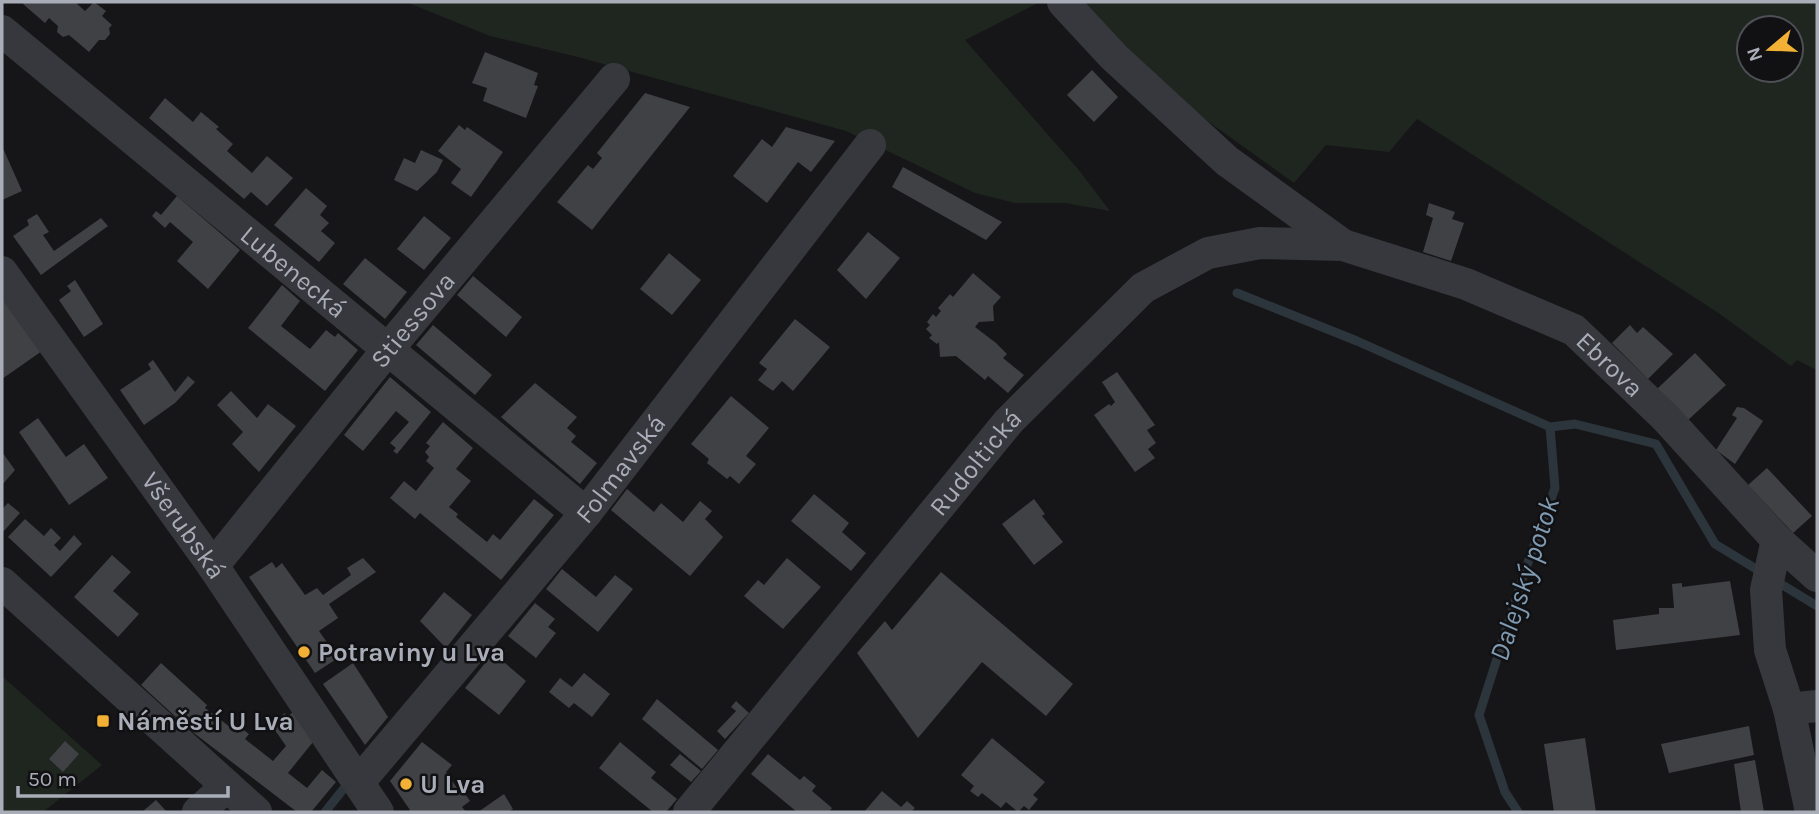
<svg xmlns="http://www.w3.org/2000/svg" width="1819" height="814" font-family="Karla,sans-serif">
  <style>
    .green { fill: #1e261f; fill-rule: evenodd }
    .lines { fill: none; stroke-linecap: round; stroke-linejoin: round }
    .stream { stroke: #2c353c; stroke-width: 9 }
    .building { fill: #404145 }
    .minor { stroke: #37383d; stroke-width: 32 }
    .poi-dot { fill: #f2b134; stroke: #111113; stroke-width: 2.5 }
    .labels { text-anchor: middle; dominant-baseline: central; stroke-width: 5; stroke-linejoin: round; paint-order: stroke }
    .street-label { font-size: 26px; fill: #a8adb8; stroke: #111113 }
    .poi-label { font-size: 26px; font-weight: bold; fill: #a8adb8; stroke: #111113; text-anchor: start }
    .water-label { font-size: 28px; font-style: italic; fill: #7f9bb3; stroke: #111113 }
  </style>
  <rect width="100%" height="100%" fill="#161618"/>
  <!-- green -->
  <path class="green" d="M406 2H1040L965 40 1078 169 1110 211 1065 203H1015L975 193 846 131 578 57 490 36Z
    M1083 2H1817V370L1797 360 1791 366 1717 312 1417 119 1389 152 1326 145 1294 183 1188 107 1128 50ZM1749 28H1791V70H1749Z
    M2 676 102 765 43 812H2Z"/>
  <g class="lines">
    <!-- stream -->
    <path class="stream" d="M1237 293 1357 341 1550 427
      M325 812 345 787
      M1518 812 1505 792 1479 715 1526 568 1555 488 1550 427 1575 424 1656 444 1715 544 1817 606"/>
  </g>
  <!-- building -->
  <path class="building" d="M25 2H75L85 11 94 2 106 11 102 16 112 25 109 28 110 34 105 40H99L89 52 69 35 63 37 57 32 58 26 49 18 45 23 23 4Z
    M485 52 538 73 534 85 538 86 526 118 483 101 487 88 472 83Z
    M1092 70 1118 97 1094 122 1067 95Z
    M645 93 690 107 592 230 557 202 588 165 593 169 602 158 597 153Z
    M165 98 193 122 201 112 219 127 216 129 233 144 227 151 252 173 267 156 293 178 267 206 251 192 244 199 149 118Z
    M459 125 465 130 467 127 503 152 471 197 451 183 461 169 438 151Z
    M786 127 835 141 811 172 798 162 767 203 733 176 762 139 772 147Z
    M2 146 22 191 2 200Z
    M421 150 443 160 437 172 417 191 394 180 404 158 415 163Z
    M903 167 1002 222 986 240 892 187Z
    M306 188 327 206 320 215 329 223 321 231 335 243 319 262 274 225Z
    M177 196 240 250 208 289 177 261 193 242 170 222 165 228 152 216 156 211 161 215Z
    M1429 203 1455 212 1452 219 1464 223 1451 261 1423 252 1433 218 1426 215Z
    M37 214 49 232 43 235 54 251 101 218 108 226 41 275 13 236 29 225 27 220Z
    M424 216 451 238 424 270 397 249Z
    M868 232 900 258 866 299 837 270Z
    M669 253 701 280 672 315 640 289Z
    M365 258 407 292 385 319 343 284Z
    M973 273 1001 297 993 306 994 321 979 322 975 327 996 343 1007 354 1003 358 1024 375 1008 393 988 376 985 380 956 356 940 357 939 342 937 344 929 338 932 335 926 329 930 325 927 322 933 314 936 317 941 311 938 308 950 294 953 297Z
    M473 276 522 317 506 337 457 295Z
    M75 280 103 324 84 337 59 300 71 291 67 286Z
    M282 285 300 301 281 326 310 349 326 330 335 337 338 333 358 350 325 391 248 328Z
    M2 292 42 351 2 379Z
    M795 319 830 347 793 391 782 381 773 391 758 380 767 369 759 363Z
    M433 325 492 375 475 395 416 345Z
    M1630 325 1637 333 1643 327 1673 354 1648 379 1612 343Z
    M1695 353 1726 385 1687 421 1657 389Z
    M153 360 175 392 188 376 195 382 175 403 144 425 120 390 151 369 148 364Z
    M1117 372 1155 425 1147 430 1156 443 1148 449 1155 458 1135 472 1094 415 1109 404 1111 406 1115 402 1102 382Z
    M390 377 431 412 397 454 393 451 396 448 390 443 409 422 396 411 363 451 344 435Z
    M535 383 577 417 567 428 576 436 571 442 597 463 580 484 501 417Z
    M231 391 257 418 268 404 296 426 259 472 232 444 243 432 217 405Z
    M731 396 769 428 746 456 756 464 739 484 730 476 727 479 707 463 709 459 691 444Z
    M1737 407 1744 408 1763 421 1735 464 1716 450 1737 418 1732 415Z
    M38 418 66 457 84 444 108 478 69 505 19 432Z
    M443 422 473 448 456 469 471 481 449 507 458 514 456 517 487 542 493 534 500 540 534 499 554 515 501 580 420 513 415 519 390 498 404 481 416 491 434 468 426 461 429 457 425 452 430 446 426 443Z
    M2 452 15 470 2 485Z
    M1767 468 1812 516 1793 533 1748 485Z
    M627 489 654 512 661 503 683 522 700 501 712 511 705 519 723 537 690 576 611 510Z
    M814 494 849 523 842 532 866 553 851 571 791 521Z
    M1034 499 1045 514 1042 516 1063 542 1034 565 1002 524Z
    M8 503 20 513 2 533V509Z
    M25 519 44 536 51 528 61 538 54 545 60 551 74 535 82 544 51 577 8 537Z
    M112 555 131 572 113 591 139 614 118 637 74 597Z
    M363 558 376 572 329 604 338 618 319 631 338 658 315 673 249 577 272 562 276 568 282 563 305 595 317 588 323 595 351 575 347 568Z
    M787 558 821 587 783 629 744 596 758 580 764 585Z
    M562 569 596 597 615 575 633 589 598 632 546 589Z
    M941 572 1073 684 1046 716 982 662 918 738 857 653 885 621 892 630Z
    M1730 581 1740 635 1616 650 1613 620 1659 614V608H1674L1672 584 1682 583V587Z
    M444 592 472 615 446 648 420 621Z
    M535 603 555 619 548 627 556 633 536 658 508 636Z
    M499 646 506 651 499 658 526 681 499 715 465 688Z
    M161 663 207 705 205 708 238 733 241 728 249 734 245 739 273 761 286 746 270 723 285 713 287 717 293 712 313 742 288 773 307 788 322 770 336 782 311 812H297L190 730 141 685Z
    M353 663 388 717 365 745 323 684Z
    M584 673 610 694 592 717 574 703 569 708 549 692 560 678 572 687Z
    M657 699 718 750 702 769 642 719Z
    M736 701 749 713 725 739 717 731 736 711 731 707Z
    M1749 726 1754 755 1669 773 1661 744Z
    M992 738 1045 782 1033 795 1038 799 1029 810 1024 806 1018 812 1006 802 1001 808 982 793 978 797 970 791 974 786 961 775Z
    M1585 738 1596 812H1554L1544 744Z
    M65 741 79 754 63 772 49 759Z
    M422 742 452 765 446 772 459 791 462 789 470 801 462 807 466 812H408L410 810 390 781Z
    M620 742 656 772 651 778 677 799 666 812H653L599 768Z
    M680 754 701 771 691 782 670 765Z
    M768 754 800 780 804 776 816 786 812 791 832 808 829 812H797L751 774Z
    M1755 760 1764 812H1741L1734 764Z
    M882 791 901 807 907 801 915 808 911 812H864Z
    M504 794 513 809 508 812H478Z
    M156 800 167 812H142Z"/>
  <g class="lines">
    <!-- minor -->
    <g class="minor">
      <path d="M1063 2 1114 57 1227 161 1343 245"/>
      <path id="s1" d="M2 31 586 513"/>
      <path id="s2" d="M2 272 213 566 378 812"/>
      <path d="M1777 540 1766 590 1770 650 1789 709 1811 812"/>
      <path id="s3" d="M213 566 388 349 614 79"/>
      <path d="M2 583 256 812"/>
      <path d="M1789 709 1817 706"/>
      <path id="s4" d="M359 782 586 513 870 145"/>
      <path d="M198 812 227 786"/>
      <path id="s5" d="M689 812 1009 421 1143 288 1208 253 1260 243 1343 245 1466 284 1574 330 1666 418 1777 540 1817 576"/>
    </g>
  </g>
  <!-- markers -->
  <g class="poi-dot">
    <circle cx="304" cy="652" r="7"/>
    <rect x="96" y="714" width="14" height="14" rx="3.5"/>
    <circle cx="406" cy="784" r="7"/>
  </g>
  <g class="labels">
    <!-- street labels -->
    <g class="street-label">
      <text stroke="none"><textPath href="#s1" startOffset="378">Lubenecká</textPath></text>
      <text stroke="none"><textPath href="#s3" startOffset="317">Stiessova</textPath></text>
      <text stroke="none"><textPath href="#s5" startOffset="1200">Ebrova</textPath></text>
      <text stroke="none"><textPath href="#s5" startOffset="452">Rudoltická</textPath></text>
      <text stroke="none"><textPath href="#s4" startOffset="408">Folmavská</textPath></text>
      <text stroke="none"><textPath href="#s2" startOffset="312">Všerubská</textPath></text>
    </g>
    <!-- poi labels -->
    <g class="poi-label">
      <text x="318" y="652">Potraviny u Lva</text>
      <text x="117" y="721">Náměstí U Lva</text>
      <text x="420" y="784">U Lva</text>
    </g>
    <!-- water labels -->
    <g class="water-label">
      <text transform="translate(1524 579) rotate(-72)">Dalejský potok</text>
    </g>
  </g>
  <!-- border -->
  <rect width="1819" height="814" fill="none" stroke="#a8adb8" stroke-width="7"/>
  <!-- north arrow -->
  <g transform="translate(1770 49) rotate(251)"><circle r="33" fill="#111113" stroke="#4d4f55" stroke-width="2"/>
  <path d="M0-5L12 26L0 18L-12 26Z" fill="#f2b134"/>
  <text y="-10" font-size="19" font-weight="bold" text-anchor="middle" fill="#a8adb8">N</text>
  </g>
  <!-- scale -->
  <path d="M18 786v10h210v-10" fill="none" stroke="#a8adb8" stroke-width="3.5"/>
  <text x="28" y="786" font-size="21" fill="#a8adb8" stroke="#111113" stroke-width="5" paint-order="stroke">50 m</text>
</svg>
